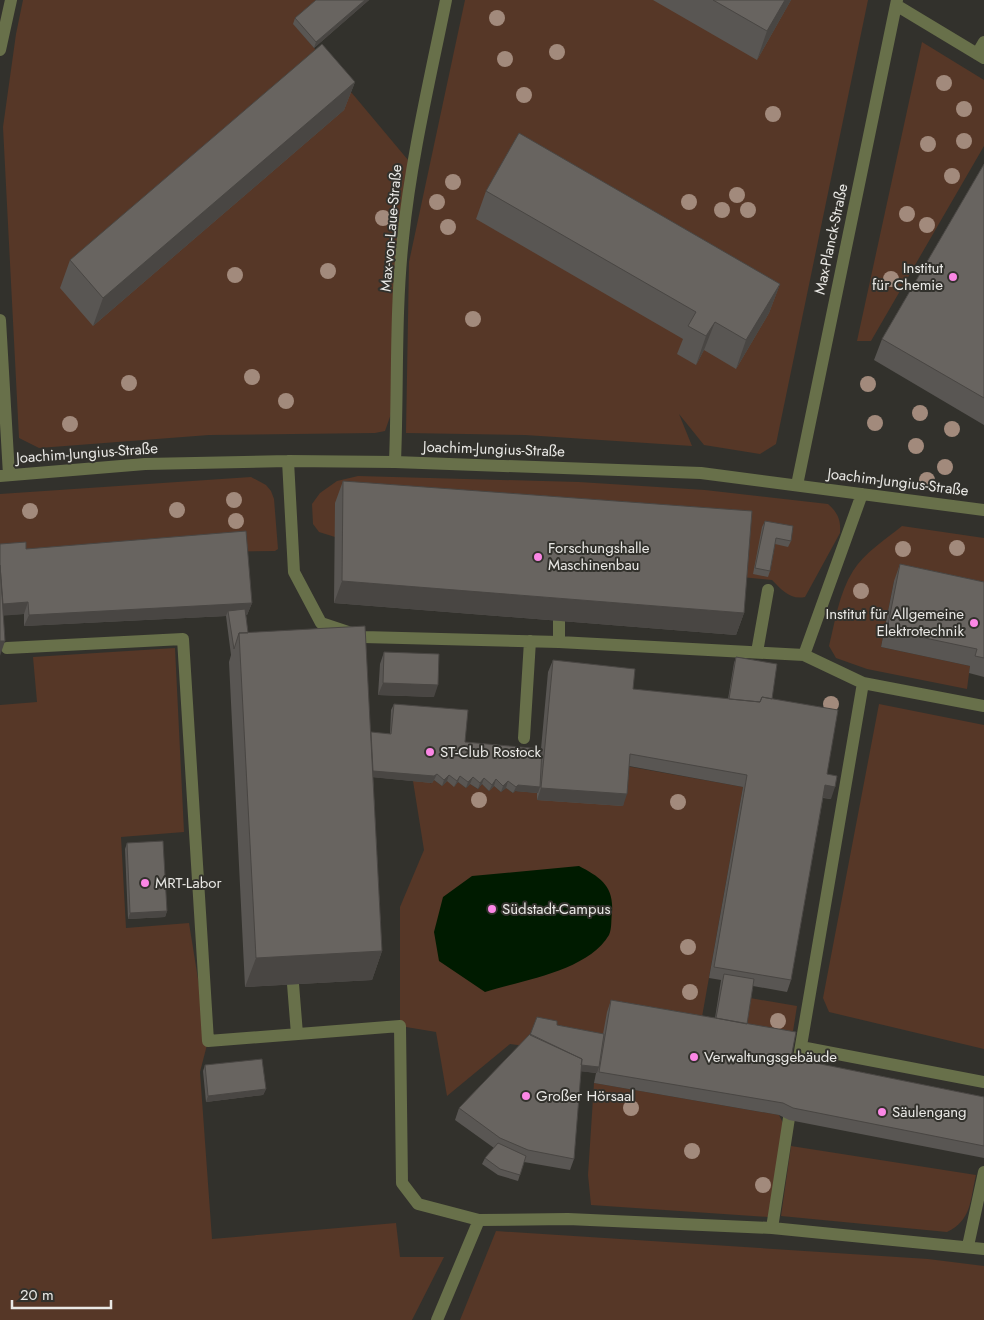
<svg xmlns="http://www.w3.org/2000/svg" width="984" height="1320" font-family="Jost,sans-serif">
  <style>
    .green { fill: #563727 }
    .water { fill: #001b00 }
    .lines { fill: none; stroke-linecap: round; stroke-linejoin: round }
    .minor { stroke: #68704a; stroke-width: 12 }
    .tree { fill: #a28a7c }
    .wall { fill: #595653 }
    .shaded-wall { fill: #494643 }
    .building { fill: #686460; stroke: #494643 }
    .poi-dot { fill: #fb87e5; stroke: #32312c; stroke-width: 2 }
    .labels { text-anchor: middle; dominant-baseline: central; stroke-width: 4; stroke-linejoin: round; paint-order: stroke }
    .street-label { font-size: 15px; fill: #e9e8e5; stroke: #32312c }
    .poi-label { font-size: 15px; fill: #e9e8e5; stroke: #32312c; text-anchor: start }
  </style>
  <rect width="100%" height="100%" fill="#32312c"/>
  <!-- green -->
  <path class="green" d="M23 0H321L294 24 408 160 391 414 385 431 375 433 209 435 39 448 19 438 3 127 16 34Z
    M465 0H868L776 444 760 454 704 445 679 414 692 446 525 435 406 433 409 262Z
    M922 42 984 80V146L871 341H857Z
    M358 476 579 482 705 490 828 504C838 513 841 520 840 533L805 597C790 600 782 590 772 580L335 537 319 532 313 524 312 504 320 493 337 481Z
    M251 477 266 485 271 491 274 499 278 549 275 551 0 555V494Z
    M902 526 984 538V600L894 581 881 647 970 666 967 689 867 669 836 658 829 646C835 622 839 593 853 571 864 553 886 539 902 526Z
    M175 648 184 832 121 837 126 928 189 923 208 1041 200 1072 212 1239 396 1223 400 1257H444L412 1320H0V705L37 702 33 657Z
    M879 704 984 725V1049L829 1012 823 998Z
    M626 766 743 787 700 1028 602 1040 525 1046 510 1044 447 1096 436 1032 400 1026V907L424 850 413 781 431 782 430 784 434 780 442 786 447 781 458 782 466 788 470 784 478 789 482 784 489 791 494 786 501 792 506 788 513 793 515 791 538 793Z
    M750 998 797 1006 791 1044 744 1036Z
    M594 1083 779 1115 784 1125 768 1217 591 1205 588 1175Z
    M791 1146 976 1175C970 1200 972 1220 947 1232L781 1216Z
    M496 1231 928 1259 984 1266V1320H460Z"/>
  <!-- water -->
  <path class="water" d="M579 866C600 877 614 886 612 912 611 919 612 929 609 935 588 971 523 980 485 992L439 961 434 932 443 897 472 876Z"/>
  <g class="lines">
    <!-- minor -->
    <path class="minor" d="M896 5 984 58
      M0 50 11 0
      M977 54 984 42
      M0 320 9 475
      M288 461 294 572 321 623 363 637 559 642 804 655 863 683 796 1075
      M395 462C398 387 395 312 403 238 411 158 430 79 446 0
      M0 476 145 464 288 461 395 462 701 473 984 510
      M797 485 897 0
      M559 642V621
      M7 648 183 639 208 1041 400 1026 402 1183 418 1204 479 1220 568 1219 772 1228 984 1249
      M757 652 768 590
      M804 655 862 494
      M863 683 984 706
      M524 738 530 641
      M293 984 297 1034
      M801 1047 984 1082
      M772 1228 791 1105
      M968 1246 984 1172
      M437 1320 479 1220"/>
  </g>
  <!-- trees -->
  <g class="tree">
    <circle cx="497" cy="18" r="8"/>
    <circle cx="557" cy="52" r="8"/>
    <circle cx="505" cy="59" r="8"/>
    <circle cx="944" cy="83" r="8"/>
    <circle cx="524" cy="95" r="8"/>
    <circle cx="964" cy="109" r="8"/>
    <circle cx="773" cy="114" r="8"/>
    <circle cx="964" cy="141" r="8"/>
    <circle cx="928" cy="144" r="8"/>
    <circle cx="952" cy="176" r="8"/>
    <circle cx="453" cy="182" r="8"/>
    <circle cx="737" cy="195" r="8"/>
    <circle cx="437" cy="202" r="8"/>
    <circle cx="689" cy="202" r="8"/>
    <circle cx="722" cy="210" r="8"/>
    <circle cx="748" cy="210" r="8"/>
    <circle cx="907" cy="214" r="8"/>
    <circle cx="383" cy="218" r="8"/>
    <circle cx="927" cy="225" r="8"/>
    <circle cx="448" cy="227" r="8"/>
    <circle cx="328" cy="271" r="8"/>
    <circle cx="235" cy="275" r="8"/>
    <circle cx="891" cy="279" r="8"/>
    <circle cx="473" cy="319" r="8"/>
    <circle cx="252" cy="377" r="8"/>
    <circle cx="129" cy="383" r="8"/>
    <circle cx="868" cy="384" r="8"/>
    <circle cx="286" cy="401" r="8"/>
    <circle cx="920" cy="413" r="8"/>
    <circle cx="875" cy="423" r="8"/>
    <circle cx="70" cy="424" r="8"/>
    <circle cx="952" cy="429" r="8"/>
    <circle cx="916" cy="446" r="8"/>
    <circle cx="945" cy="467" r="8"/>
    <circle cx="927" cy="480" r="8"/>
    <circle cx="234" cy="500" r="8"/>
    <circle cx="177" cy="510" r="8"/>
    <circle cx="30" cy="511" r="8"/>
    <circle cx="236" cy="521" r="8"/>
    <circle cx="957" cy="548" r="8"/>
    <circle cx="903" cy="549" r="8"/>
    <circle cx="861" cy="591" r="8"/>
    <circle cx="831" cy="704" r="8"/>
    <circle cx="479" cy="800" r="8"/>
    <circle cx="678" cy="802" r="8"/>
    <circle cx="688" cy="947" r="8"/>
    <circle cx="690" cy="992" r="8"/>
    <circle cx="778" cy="1021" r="8"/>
    <circle cx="631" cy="1108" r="8"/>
    <circle cx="692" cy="1151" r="8"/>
    <circle cx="763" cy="1185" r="8"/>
  </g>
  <!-- wall -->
  <path class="wall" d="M316 0H369L314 48 293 24 295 18Z
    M653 0H791L757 60Z
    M355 82 344 110 93 326 60 288 70 260Z
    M984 164V425L874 360 882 339Z
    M486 191 780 284 769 313 736 369 704 350 696 365 677 354 683 339 476 219Z
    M343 481 744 613 736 635 334 603 335 503Z
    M765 521 791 541 788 547 775 544 770 571 768 577 753 574 762 527Z
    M0 544 252 603 247 615H246L248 633 371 732 390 734 391 710 394 704 465 742 541 749 548 672 553 660 633 689 728 699 734 663 736 657 772 699 827 774 831 799 823 798 791 980 787 992 753 986 747 1023 791 1058 984 1097V1158L789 1120 779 1115 594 1083 596 1073 581 1071 574 1159 570 1170 524 1162 518 1181 498 1175 482 1164 485 1158 494 1148 455 1120 459 1108 557 1025 603 1034 607 1012 611 1000 715 1018 721 980 709 978 743 787 629 766 623 806 537 800V793L515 791 513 793 506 788 501 792 494 786 489 791 482 784 478 789 470 784 466 788 458 782 454 787 447 781 442 786 434 780 432 783 373 777 382 951 372 980 245 987 229 662 231 655 226 616 24 626V614L4 615Z
    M900 564 984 582V677L969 673 970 666 881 647 894 581Z
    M384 652 434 697 378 695 380 664Z
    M127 843 167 911 165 917 128 919 125 849Z
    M205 1065 266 1089 263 1095 206 1102 203 1071Z"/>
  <!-- shaded-wall -->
  <path class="shaded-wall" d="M365 0H369L314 48 316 42Z
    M785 0H791L757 60 767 31Z
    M355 82 344 110 93 326 103 298Z
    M780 284 769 313 736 369 746 340Z
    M715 322 704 350 696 365 706 336Z
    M342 581 744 613 736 635 334 603Z
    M28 602 24 614 0 616V604Z
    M252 603 247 615 229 616 228 611 226 616 24 626 29 615Z
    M0 641H5L0 656Z
    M383 683 438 685 434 697 378 695Z
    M362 770 437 774 434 780 432 783 360 776Z
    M449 775 447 781 442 786 444 780Z
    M460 776 458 782 454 787 457 781Z
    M473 777 470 784 466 788 468 782Z
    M484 778 482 784 478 789 480 783Z
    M496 779 494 786 489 791 492 785Z
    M508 781 506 788 501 792 503 786Z
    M518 785 540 787 538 793 515 791 513 793 516 787Z
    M825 785 835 787 831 799 821 797Z
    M541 788 627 794 623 806 537 800Z
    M167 911 165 917 128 919 130 913Z
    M382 951 372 980 245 987 256 958Z
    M580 1065 599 1067 597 1073 577 1071Z
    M266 1089 263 1095 206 1102 208 1096Z"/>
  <!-- building -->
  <path class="building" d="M316 0H365L316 42 295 18Z
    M713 0H785L767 31Z
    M322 44 355 82 103 298 70 260Z
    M519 133 780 284 746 340 715 322 706 336 688 326 696 312 486 191Z
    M984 164V398L882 339Z
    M343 481 752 511 744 613 342 581Z
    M765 521 793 526 791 541 776 538 770 571 755 568Z
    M246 531 252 603 29 615 28 602 3 604 0 565V544L26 542V549Z
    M900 564 984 582V658L975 656 977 649 887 630Z
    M0 565 5 641H0Z
    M245 609 248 633H239L234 649 228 611Z
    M365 626 382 951 256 958 239 633Z
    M384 652 439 654 438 685 383 683Z
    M736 657 777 664 772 699 762 697 760 702 729 699Z
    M553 660 635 669 633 689 760 702 762 697 838 710 827 774 837 776 835 787 825 785 791 980 714 967 747 775 630 754 627 794 541 788Z
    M394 704 468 710 465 742 542 749 540 787 518 785 516 787 508 781 503 786 496 779 492 785 484 778 480 783 473 777 468 782 460 776 457 781 449 775 444 780 437 774 434 776 373 771 371 732 391 734Z
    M163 841 167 911 130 913 127 843Z
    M724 974 754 979 747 1024 716 1018Z
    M611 1000 796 1032 791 1058 984 1097V1146L793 1108 783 1103 599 1072Z
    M537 1017 557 1021V1025L604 1034 599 1067 581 1065 582 1059 530 1035Z
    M530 1034 582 1059 574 1159 528 1150 500 1138 459 1108Z
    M262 1059 266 1089 208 1096 205 1065Z
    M498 1143 526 1156 520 1175 500 1169 485 1158Z"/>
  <!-- markers -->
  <g class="poi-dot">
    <circle cx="953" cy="277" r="5"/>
    <circle cx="538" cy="557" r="5"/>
    <circle cx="974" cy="623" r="5"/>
    <circle cx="430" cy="752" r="5"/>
    <circle cx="145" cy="883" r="5"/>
    <circle cx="492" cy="909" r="5"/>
    <circle cx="694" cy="1057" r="5"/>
    <circle cx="526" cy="1096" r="5"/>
    <circle cx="882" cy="1112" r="5"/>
  </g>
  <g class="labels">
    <!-- street labels -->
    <g class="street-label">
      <text transform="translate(391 228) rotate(-85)">Max-von-Laue-Straße</text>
      <text transform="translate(831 239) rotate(-78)">Max-Planck-Straße</text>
      <text transform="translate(494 449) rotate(2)">Joachim-Jungius-Straße</text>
      <text transform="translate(87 453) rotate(-4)">Joachim-Jungius-Straße</text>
      <text transform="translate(898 482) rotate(7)">Joachim-Jungius-Straße</text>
    </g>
    <!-- poi labels -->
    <g class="poi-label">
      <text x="943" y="268" text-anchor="end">Institut<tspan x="943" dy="17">für Chemie</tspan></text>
      <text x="548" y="548">Forschungshalle<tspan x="548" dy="17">Maschinenbau</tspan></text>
      <text x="964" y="614" text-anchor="end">Institut für Allgemeine<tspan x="964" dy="17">Elektrotechnik</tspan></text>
      <text x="440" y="752">ST-Club Rostock</text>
      <text x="155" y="883">MRT-Labor</text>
      <text x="502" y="909">Südstadt-Campus</text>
      <text x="704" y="1057">Verwaltungsgebäude</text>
      <text x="536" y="1096">Großer Hörsaal</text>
      <text x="892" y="1112">Säulengang</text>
    </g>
  </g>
  <!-- scale -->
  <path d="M12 1300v8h99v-8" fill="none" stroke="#e9e8e5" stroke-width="2.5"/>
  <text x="20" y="1300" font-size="15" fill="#e9e8e5" stroke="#32312c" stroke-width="4" paint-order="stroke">20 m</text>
</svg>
